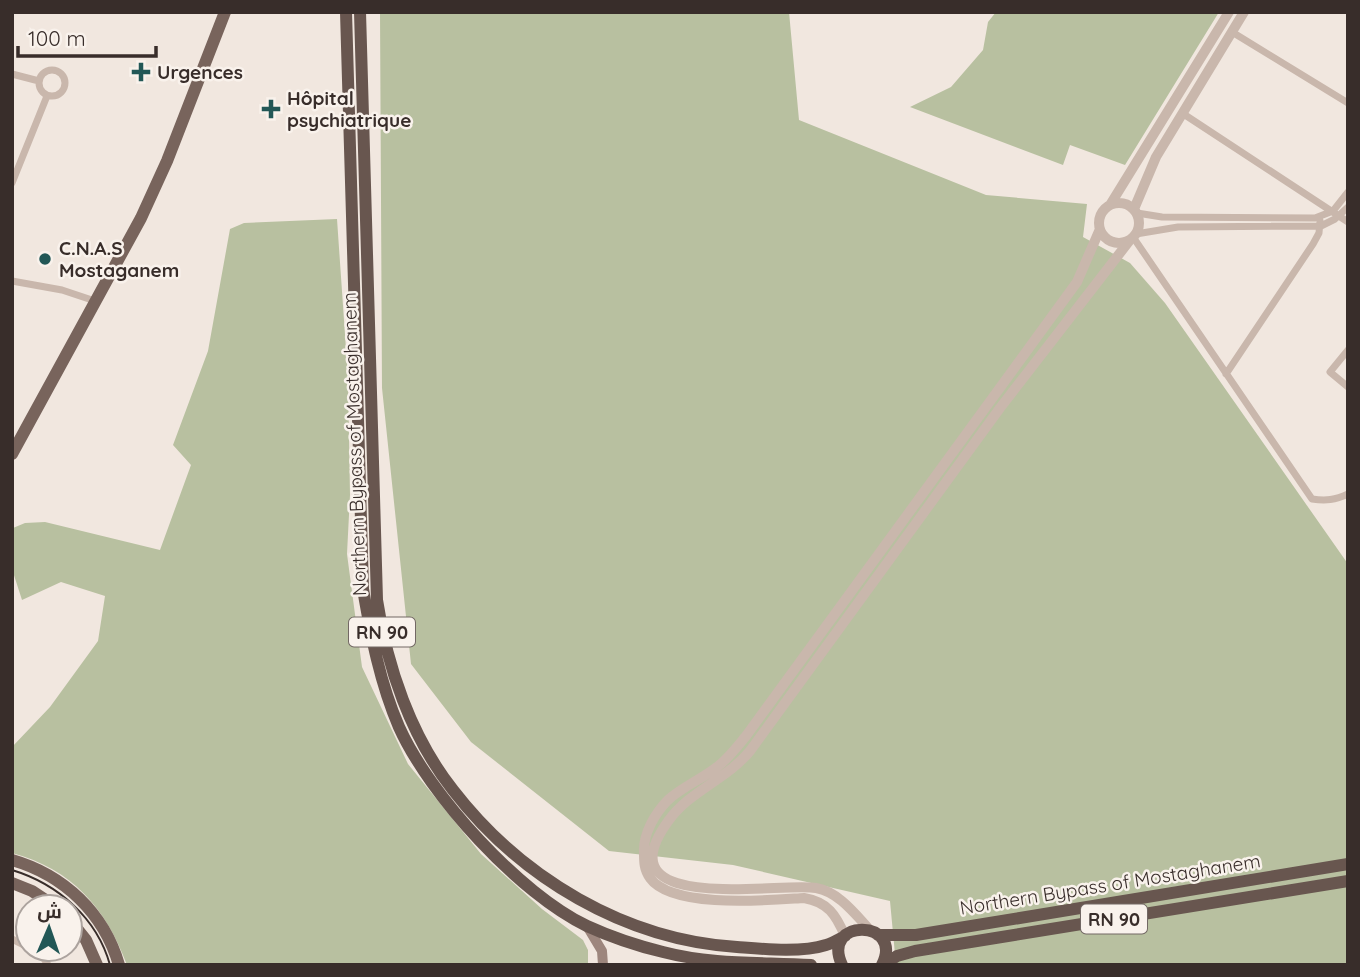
<svg xmlns="http://www.w3.org/2000/svg" width="1360" height="977" font-family="Quicksand,Cairo,sans-serif">
  <style>
    .green { fill: #b8c0a0 }
    .lines { fill: none; stroke-linecap: round; stroke-linejoin: round }
    .minor { stroke: #c9b7ac; stroke-width: 7 }
    .tertiary { stroke: #c9b7ac; stroke-width: 10 }
    .secondary { stroke: #9d867d; stroke-width: 10 }
    .primary { stroke: #78645c; stroke-width: 12 }
    .trunk { stroke: #68564f; stroke-width: 12 }
    .tram { stroke: #382d2a; stroke-width: 2 }
    .poi-dot { fill: #225756; stroke: #f9f2ec; stroke-width: 2.5 }
    .labels { text-anchor: middle; dominant-baseline: central; stroke-width: 5; stroke-linejoin: round; paint-order: stroke }
    .shield { fill: #f9f2ec; stroke: #726864; stroke-width: 2 }
    .shield-label { font-size: 18px; font-weight: bold; fill: #382d2a }
    .poi-label { font-size: 19px; font-weight: bold; fill: #382d2a; stroke: #f9f2ec; text-anchor: start }
    .street-label { font-size: 19px; fill: #382d2a; stroke: #f9f2ec }
  </style>
  <rect width="100%" height="100%" fill="#f1e7df"/>
  <!-- green -->
  <path class="green" d="M380 12H789L799 120 986 195 1087 204 1083 237 1130 263 1165 303 1348 564V965H896L890 901 733 865 609 851 471 742 411 664 382 388Z
    M996 12H1219L1125 165 1070 145 1063 165 910 107 951 87 983 50 988 22Z
    M337 219 348 378 350 495 347 554 362 667 408 764 481 854 542 909 583 940 588 950V965H127C106 908 72 869 12 853V747L50 707 98 641 105 596 61 582 22 600 12 569 13 528 25 523 45 522 160 550 191 465 173 445 208 351 230 229 244 223Z"/>
  <g class="lines">
    <!-- minor -->
    <path class="minor" d="M1232 32 1348 103
      M39 83a13 13 0 1 1 26 0a13 13 0 1 1-26 0Z
      M12 74 39 81
      M1182 113 1348 222
      M12 183 47 96
      M1137 213 1162 217 1315 218 1333 211 1348 192
      M1136 234 1178 227 1321 226 1335 219 1348 207
      M1133 237 1312 499C1326 501 1335 500 1348 494
      M12 281 62 290 95 301
      M1348 350 1330 372 1348 387
      M1226 374 1313 244 1319 233 1320 221
      M12 939 28 947
      M32 949 41 954 48 965"/>
    <!-- tertiary -->
    <path class="tertiary" d="M1099 223a20 20 0 1 1 40 0a20 20 0 1 1-40 0Z
      M1110 205 1229 12
      M1134 209 1156 157 1244 12
      M870 930C855 914 839 892 816 888 778 882 598 916 669 820 690 791 727 779 750 751L1000 408 1130 240
      M845 936C836 915 828 902 804 898 769 900 672 909 650 878 644 870 644 862 644 852 643 834 655 813 668 800 682 787 702 779 717 767 728 759 737 747 746 736L1077 282 1100 229"/>
    <!-- secondary -->
    <path class="secondary" d="M587 926 602 951 603 965"/>
    <!-- primary -->
    <path class="primary" d="M12 454 141 218 167 161 225 12
      M12 860C64 875 104 913 119 965
      M12 883 32 891 56 907
      M70 920 86 940 97 965"/>
    <!-- trunk -->
    <path class="trunk" d="M346 12 363 589C371 636 380 683 399 727 430 796 520 894 587 926 611 937 638 946 663 952 713 965 761 962 811 965
      M360 12 377 600C387 667 411 737 453 790 521 878 625 940 737 947 763 949 801 953 826 945 833 943 839 939 845 936
      M878 935H916L1348 864
      M842 965C820 917 905 919 882 965
      M883 965 897 956 915 951 1348 881"/>
    <!-- tram -->
    <path class="tram" d="M12 870C58 884 97 918 110 965"/>
  </g>
  <!-- markers -->
  <g class="poi-dot">
    <path d="M137.5 61.5h7v7h7v7h-7v7h-7v-7h-7v-7h7z"/>
    <path d="M267.5 98.5h7v7h7v7h-7v7h-7v-7h-7v-7h7z"/>
    <circle cx="45" cy="259" r="7"/>
  </g>
  <g class="labels">
    <!-- shield labels -->
    <g class="shield">
      <rect x="349" y="617.5" width="66" height="29" rx="5"/>
      <rect x="1081" y="904.5" width="66" height="29" rx="5"/>
    </g>
    <g class="shield-label">
      <text x="382" y="632">RN 90</text>
      <text x="1114" y="919">RN 90</text>
    </g>
    <!-- poi labels -->
    <g class="poi-label">
      <text x="157" y="72">Urgences</text>
      <text x="287" y="98">Hôpital<tspan x="287" dy="22">psychiatrique</tspan></text>
      <text x="59" y="248">C.N.A.S<tspan x="59" dy="22">Mostaganem</tspan></text>
    </g>
    <!-- street labels -->
    <g class="street-label">
      <text transform="translate(354 444) rotate(-92)">Northern Bypass of Mostaghanem</text>
      <text transform="translate(1110 884) rotate(-9)">Northern Bypass of Mostaghanem</text>
    </g>
  </g>
  <!-- border -->
  <rect width="1360" height="977" fill="none" stroke="#382d2a" stroke-width="28"/>
  <!-- north arrow -->
  <g transform="translate(49 928) rotate(2)"><circle r="33" fill="#f9f2ec" stroke="#aca39e" stroke-width="2"/>
  <path d="M0-5L12 26L0 18L-12 26Z" fill="#225756"/>
  <text y="-10" font-size="19" font-weight="bold" text-anchor="middle" fill="#382d2a">ش</text>
  </g>
  <!-- scale -->
  <path d="M18 46v10h138v-10" fill="none" stroke="#382d2a" stroke-width="3.5"/>
  <text x="28" y="46" font-size="21" fill="#382d2a" stroke="#f9f2ec" stroke-width="5" paint-order="stroke">100 m</text>
</svg>
